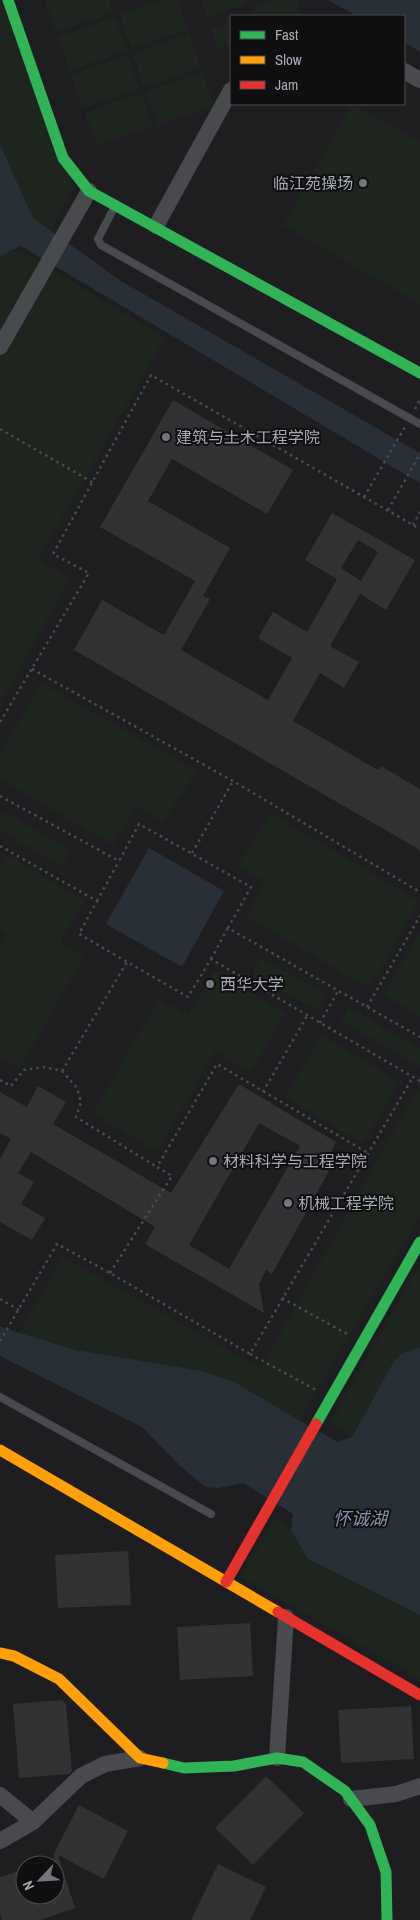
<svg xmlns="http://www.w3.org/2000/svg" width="420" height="1920" font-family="'Archivo Narrow','Noto Sans SC',sans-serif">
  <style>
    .built { fill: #1e1e20; fill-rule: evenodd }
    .green { fill: #1e251f }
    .water { fill: #292f36 }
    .building { fill: #323234; fill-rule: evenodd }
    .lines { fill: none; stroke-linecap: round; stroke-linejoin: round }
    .path { stroke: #4a4c4f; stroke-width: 2.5; stroke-dasharray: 2.5 4; stroke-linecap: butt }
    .lane { stroke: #494a4d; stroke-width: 8 }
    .street { stroke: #494a4d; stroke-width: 16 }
    .fast { stroke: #30b455; stroke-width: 11 }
    .slow { stroke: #ff9f0a; stroke-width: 11 }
    .jam { stroke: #e5322d; stroke-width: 11 }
    .poi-dot { fill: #73767d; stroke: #0f0f10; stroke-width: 2 }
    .labels { text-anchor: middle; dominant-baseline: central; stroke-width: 4; stroke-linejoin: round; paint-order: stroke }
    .poi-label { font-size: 16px; fill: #a6aab5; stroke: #0f0f10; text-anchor: start }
    .water-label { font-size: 18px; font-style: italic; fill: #7e96af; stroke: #0f0f10 }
  </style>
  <rect width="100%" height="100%" fill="#141415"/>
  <!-- built -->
  <path class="built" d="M0 0H420V1920H0ZM231 16H404V104H231ZM25 1865H55V1895H25Z"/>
  <!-- green -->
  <path class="green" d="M0 0 75 186 51 231 33 218 0 144Z
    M45 0H109L113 12 56 32Z
    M163 0H178L188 29 131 48 120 15Z
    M201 0H245L246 4 207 17Z
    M272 0H297L303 16H256L252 7Z
    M115 17 127 50 70 70 58 37Z
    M231 22V44L217 49 211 29Z
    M189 34 201 67 144 87 133 54Z
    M128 55 139 88 83 108 71 75Z
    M203 73 214 106 158 126 146 92Z
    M141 93 153 126 97 146 85 113Z
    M352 104 420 142V304L283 225Z
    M20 251 165 338 38 560 70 579 0 704V257L8 252Z
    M41 683 197 771 163 822 136 806 113 845 0 779V754Z
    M4 812 71 850 62 866 0 831V820Z
    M270 813 419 901 369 988 246 916 264 881 238 866Z
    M8 855 84 900 60 942 84 956 20 1068 0 1057V946L7 935 0 930V869Z
    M420 932V1016L384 995Z
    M261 958 327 995 318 1011 252 974Z
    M214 971 285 1013 251 1072 215 1051 157 1152 93 1114 159 999 188 1016Z
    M348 1007 420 1049V1067L341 1021Z
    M322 1035 400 1082 363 1144 285 1097Z
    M416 1091 420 1093V1216L299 1420 202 1371 76 1350 19 1333 63 1257 261 1368Z
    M420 1264V1347L415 1348 394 1361 352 1437 330 1424Z
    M274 1519 291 1530 308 1559 420 1615V1679L240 1576Z"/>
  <!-- water -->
  <path class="water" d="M328 0H420V52L404 42V16H357Z
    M0 144 33 218 121 281 420 453V483L21 246 8 252 0 257Z
    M149 848 224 891 182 967 106 924Z
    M0 1327 76 1350 202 1371 234 1382 290 1415 338 1442 352 1437 394 1361 403 1353 420 1347V1615L308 1559 291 1530 293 1514 243 1483 218 1488 206 1487 180 1466 142 1427 0 1356Z"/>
  <!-- building -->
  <path class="building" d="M173 400 293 470 267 514 172 459 148 501 230 548 203 596 210 599 181 650 268 700 292 658 258 638 273 612 307 632 337 579 305 560 332 513 415 560 386 610 360 594 330 646 359 662 344 688 320 673 293 721 378 770 381 766 420 789V850L74 650 102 600 164 635 195 581 100 527ZM358 540 378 552 361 581 341 568Z
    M239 1084 336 1142 330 1154 336 1158 272 1274 266 1270 259 1284 264 1313 145 1244 155 1227 31 1152 18 1173 34 1182 21 1204 45 1218 32 1240 0 1222V1159L11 1139 0 1133V1092L27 1107 38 1086 66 1102 53 1124 171 1193ZM259 1123 300 1146 229 1269 189 1245Z
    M128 1551 131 1605 58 1608 55 1555Z
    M250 1623 253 1676 180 1680 177 1627Z
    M62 1700 66 1705 72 1771 69 1774 19 1778 13 1704Z
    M411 1706 414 1759 341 1763 338 1710Z
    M266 1776 304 1813 253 1865 215 1828Z
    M79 1805 128 1831 104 1879 58 1855 75 1908 40 1920H2L0 1914V1877L25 1869V1895H55L54 1853Z
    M218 1864 266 1887 250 1920H191Z"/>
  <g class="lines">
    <!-- path -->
    <path class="path" d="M415 409 420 400
      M0 429 92 482
      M364 497 405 427
      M388 510 420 454
      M413 525 420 512
      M32 669 233 781 420 892
      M0 722 89 573 53 554 151 375 420 529
      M0 796 119 861 139 824 251 887 228 928 420 1037
      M0 846 97 901 79 934 188 997 211 959 420 1081
      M192 853 233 781
      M97 901 119 861
      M211 959 228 928
      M367 1007 420 916
      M320 1023 338 991
      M62 1071 127 962
      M0 1080 11 1086 24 1070 44 1067 62 1071 77 1088 81 1102 76 1117 157 1167
      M263 1092 307 1016
      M110 1273 172 1176 157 1167 217 1064 368 1153
      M282 1298 347 1334
      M0 1299 19 1310
      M0 1341 57 1244 110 1273 250 1354 413 1077
      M250 1354 316 1390"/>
    <!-- lane -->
    <path class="lane" d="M114 208 98 239 101 245 420 424
      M0 1397 211 1514"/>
    <!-- street -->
    <path class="street" d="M404 71 420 80
      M156 226 231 90
      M0 347 89 191
      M277 1758 286 1617
      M0 1795 33 1822
      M351 1799 396 1794 420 1786
      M0 1841 33 1822 81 1776 105 1764 140 1758"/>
    <!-- fast -->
    <path class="fast" d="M8 0 63 158 89 191 420 373
      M316 1424 420 1242
      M163 1763 184 1768 234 1766 277 1758 303 1762 345 1791 370 1825 386 1872 387 1920"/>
    <!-- slow -->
    <path class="slow" d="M0 1450 278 1612
      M0 1653 14 1656 59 1679 140 1758 163 1763"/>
    <!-- jam -->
    <path class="jam" d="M226 1582 316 1424
      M278 1612 420 1695"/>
  </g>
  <!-- markers -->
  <g class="poi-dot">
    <circle cx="363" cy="183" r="5"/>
    <circle cx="166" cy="437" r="5"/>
    <circle cx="210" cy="984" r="5"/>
    <circle cx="213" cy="1161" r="5"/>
    <circle cx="288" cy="1203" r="5"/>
  </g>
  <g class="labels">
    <!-- poi labels -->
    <g class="poi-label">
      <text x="353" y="183" text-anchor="end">临江苑操场</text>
      <text x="176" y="437">建筑与土木工程学院</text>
      <text x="220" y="984">西华大学</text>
      <text x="223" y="1161">材料科学与工程学院</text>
      <text x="298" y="1203">机械工程学院</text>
    </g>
    <!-- water labels -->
    <g class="water-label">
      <text x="360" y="1518">怀诚湖</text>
    </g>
  </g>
  <!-- legend -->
  <rect x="230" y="15" width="175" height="90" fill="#0f0f10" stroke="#4b4d52"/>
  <rect x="240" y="31" width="25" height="8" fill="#30b455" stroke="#4b4d52"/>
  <text x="275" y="40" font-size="15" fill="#a6aab5">Fast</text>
  <rect x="240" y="56" width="25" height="8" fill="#ff9f0a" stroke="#4b4d52"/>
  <text x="275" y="65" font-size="15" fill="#a6aab5">Slow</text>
  <rect x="240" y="81" width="25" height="8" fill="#e5322d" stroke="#4b4d52"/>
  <text x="275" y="90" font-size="15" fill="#a6aab5">Jam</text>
  <!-- north arrow -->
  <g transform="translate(40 1880) rotate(245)"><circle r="24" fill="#0f0f10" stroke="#4b4d52"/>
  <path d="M0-4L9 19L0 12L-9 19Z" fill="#73767d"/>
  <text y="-8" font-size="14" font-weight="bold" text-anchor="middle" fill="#a6aab5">N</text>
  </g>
</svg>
